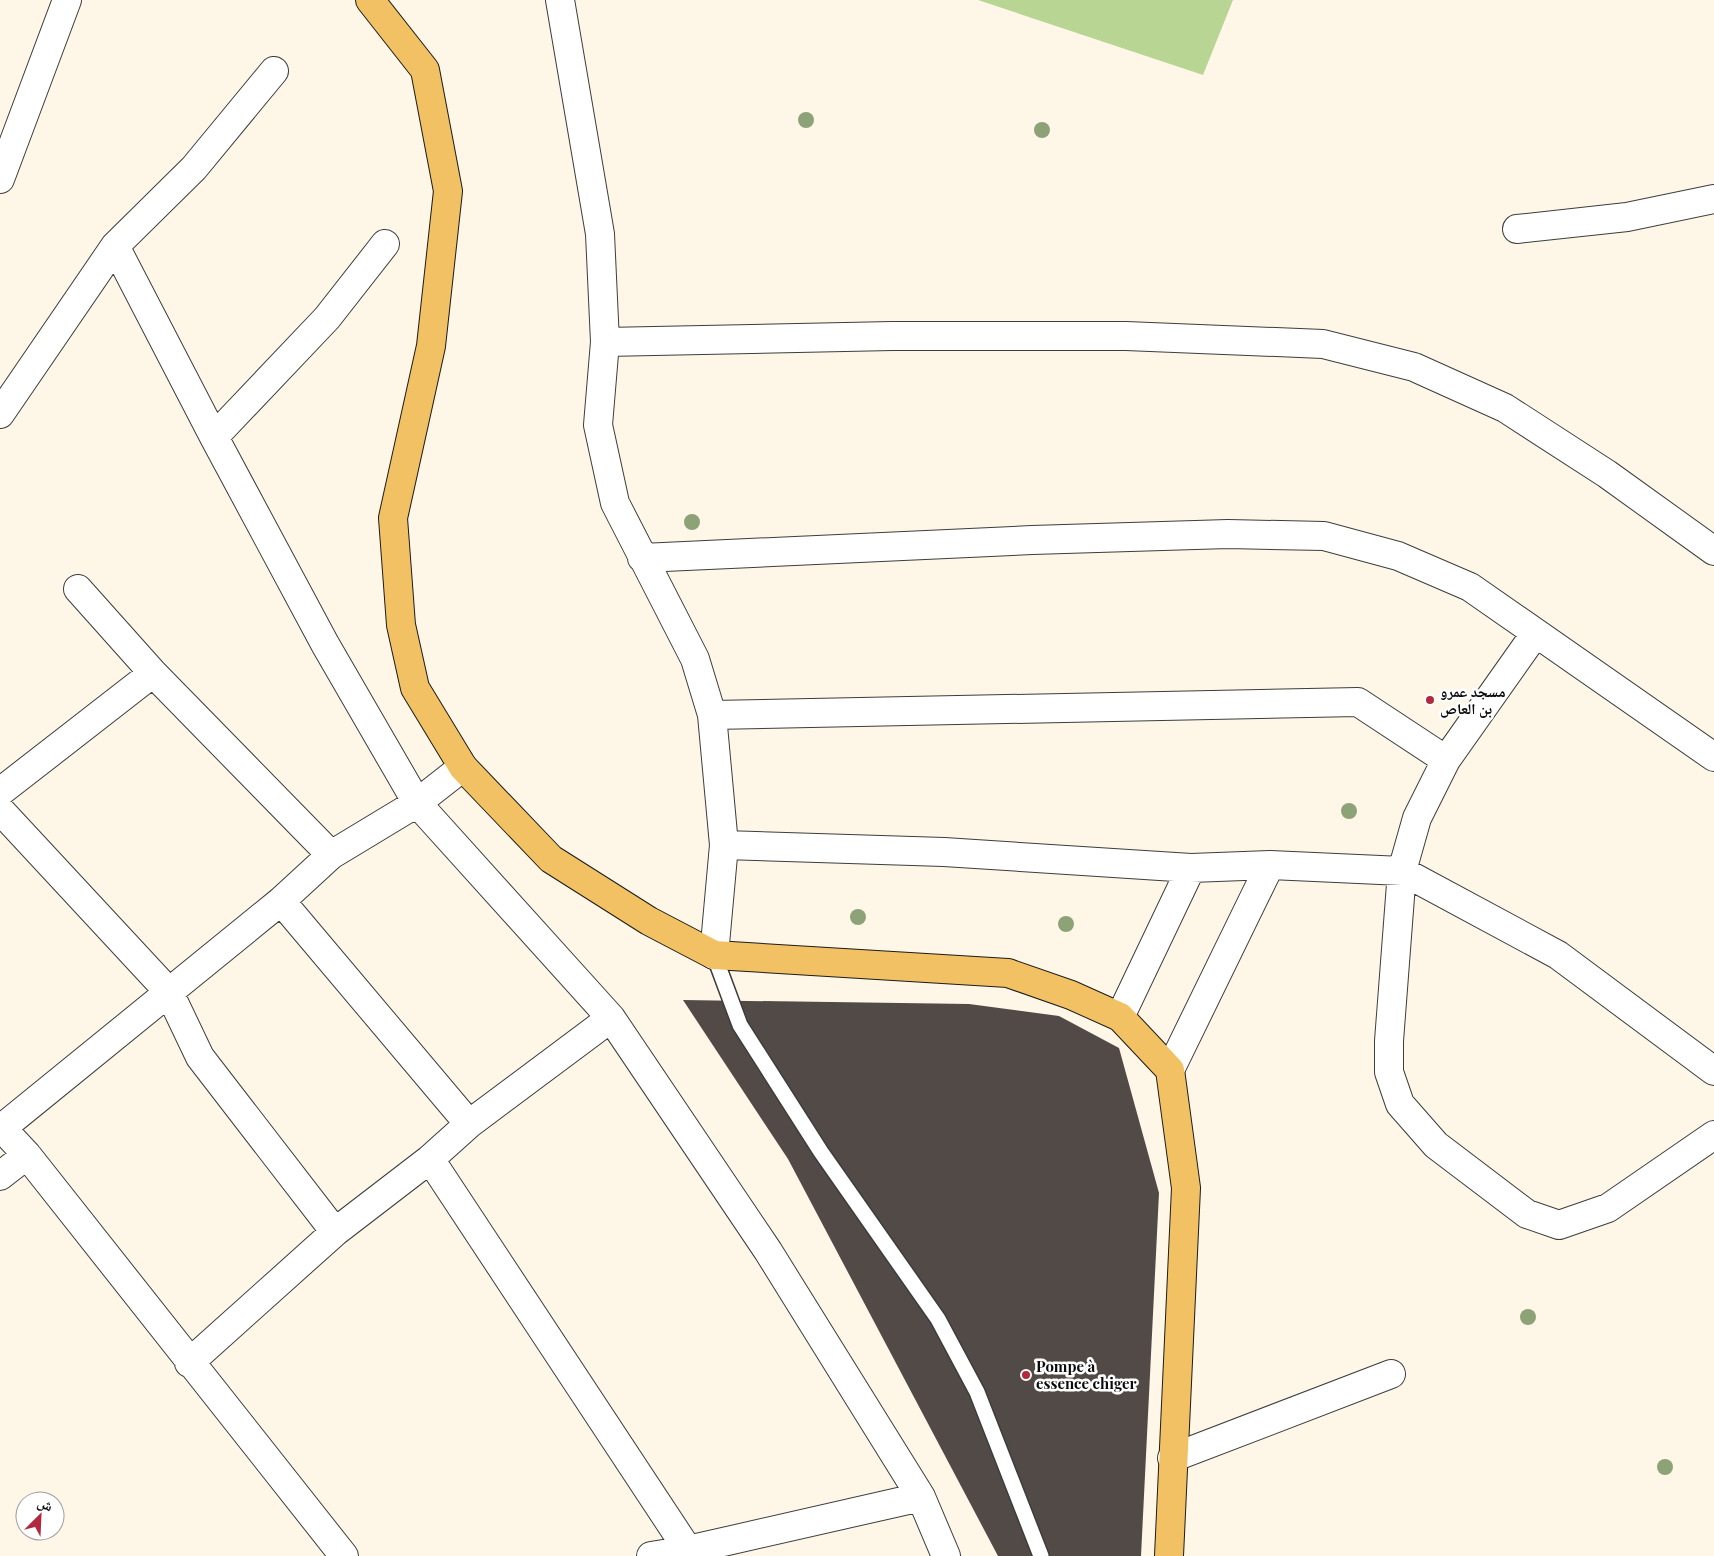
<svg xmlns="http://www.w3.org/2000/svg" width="1714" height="1556" font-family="'Playfair Display','Noto Naskh Arabic',serif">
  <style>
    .forest { fill: #b8d594 }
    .building { fill: #524a47 }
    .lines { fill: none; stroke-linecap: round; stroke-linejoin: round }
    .service-casing { stroke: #3d3d3d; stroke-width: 18 }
    .minor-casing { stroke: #3d3d3d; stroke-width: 30 }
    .primary-casing { stroke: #1b1b1b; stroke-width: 30 }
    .service { stroke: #fff; stroke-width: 15 }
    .minor { stroke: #fff; stroke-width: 28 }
    .primary { stroke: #f2c163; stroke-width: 28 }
    .tree { fill: #8ea278 }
    .poi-dot { fill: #b2293d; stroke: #fff; stroke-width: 2 }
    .labels { text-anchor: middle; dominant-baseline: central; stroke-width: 5; stroke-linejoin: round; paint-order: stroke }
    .poi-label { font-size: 15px; font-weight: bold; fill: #0a0a0a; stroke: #fff; text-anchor: start }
  </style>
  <rect width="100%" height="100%" fill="#fef7e7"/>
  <!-- forest -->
  <path class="forest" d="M978 0H1233L1203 75Z"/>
  <!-- building -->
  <path class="building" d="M683 1000 969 1004 1059 1016 1119 1048 1159 1193 1141 1556H998L788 1159Z"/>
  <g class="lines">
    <defs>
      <path id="service" d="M714 955 740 1025 821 1152 938 1319 977 1392 1041 1556"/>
      <path id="minor" d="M560 0 600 234 605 342 598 425 615 503 695 659 712 715 724 845 714 955
        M0 179 67 0
        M1517 229 1627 217 1714 199
        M115 246 214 437 325 644 417 803 611 1018 768 1251 921 1497 946 1556
        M605 342 892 336H1126L1323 344 1414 367 1505 408 1607 474 1714 551
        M0 414 115 246 194 168 274 71
        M214 437 327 318 385 244
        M642 558 1032 540 1228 534 1324 536 1398 556 1470 587 1714 757
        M78 589 153 673 331 855
        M1535 634 1446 760 1417 818 1402 871 1389 1041V1072L1400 1104 1436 1145 1527 1214 1559 1225 1608 1208 1714 1135
        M712 715 1358 702 1446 760
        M0 792 153 673
        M0 810 169 992 200 1057 335 1232
        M724 845 944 852 1191 868 1270 865 1402 871 1558 955 1714 1071
        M281 901 469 1124 430 1159 688 1550
        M1120 1017 1191 868
        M1170 1070 1270 865
        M469 1124 611 1018
        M0 1126 27 1155 344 1556
        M2 1128 281 901 331 855 417 803 463 767
        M0 1176 27 1155
        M189 1363 335 1232 430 1159
        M1172 1458 1391 1374
        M651 1556 688 1550 921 1497"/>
      <path id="primary" d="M370 0 425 70 448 191 431 346 393 518 401 625 415 688 463 767 551 859 649 921 714 955 1008 973 1071 995 1120 1017 1170 1070 1186 1188 1169 1556"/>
    </defs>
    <!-- service casing -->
    <use href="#service" class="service-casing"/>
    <!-- minor casing -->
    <use href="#minor" class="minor-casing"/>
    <!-- primary casing -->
    <use href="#primary" class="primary-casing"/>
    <!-- service -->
    <use href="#service" class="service"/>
    <!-- minor -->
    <use href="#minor" class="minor"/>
    <!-- primary -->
    <use href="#primary" class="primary"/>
  </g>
  <!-- trees -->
  <g class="tree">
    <circle cx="806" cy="120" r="8"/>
    <circle cx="1042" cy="130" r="8"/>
    <circle cx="692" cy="522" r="8"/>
    <circle cx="1349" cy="811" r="8"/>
    <circle cx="858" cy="917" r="8"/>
    <circle cx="1066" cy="924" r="8"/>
    <circle cx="1528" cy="1317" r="8"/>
    <circle cx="1665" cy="1467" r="8"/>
  </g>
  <!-- markers -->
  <g class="poi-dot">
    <circle cx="1430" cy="700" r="5"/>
    <circle cx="1026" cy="1375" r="5"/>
  </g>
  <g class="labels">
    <!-- poi labels -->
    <g class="poi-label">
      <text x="1440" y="691">مسجد عمرو<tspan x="1440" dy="17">بن العاص</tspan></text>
      <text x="1036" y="1366">Pompe à<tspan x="1036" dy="17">essence chiger</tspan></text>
    </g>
  </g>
  <!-- north arrow -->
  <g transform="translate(40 1516) rotate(24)"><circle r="24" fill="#ffffff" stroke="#9d9d9d"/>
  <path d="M0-4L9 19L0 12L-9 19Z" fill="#b2293d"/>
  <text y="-8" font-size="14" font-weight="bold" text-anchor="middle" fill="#0a0a0a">ش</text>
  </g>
</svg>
